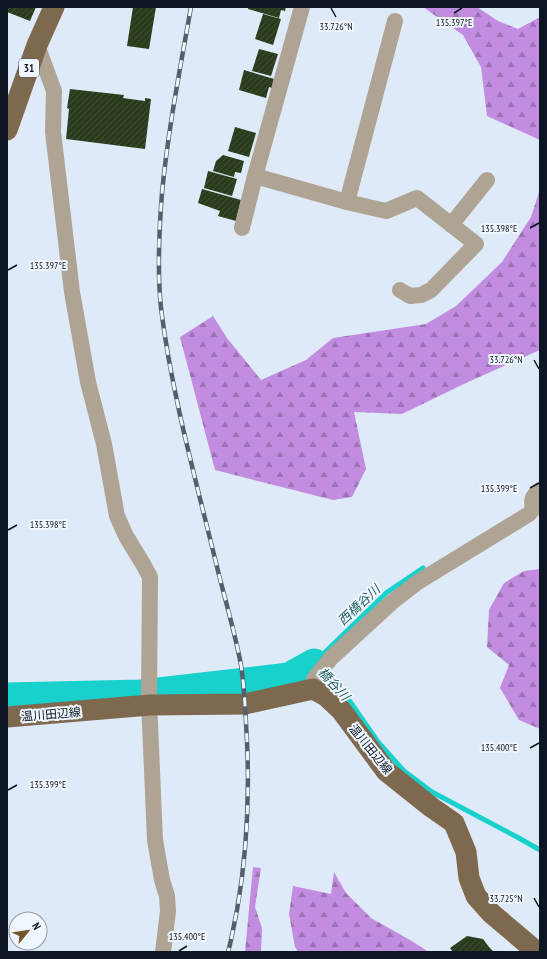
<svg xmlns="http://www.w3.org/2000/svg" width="547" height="959" font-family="'PT Sans Narrow','Noto Sans JP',sans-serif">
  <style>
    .forest { fill: url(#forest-firs) }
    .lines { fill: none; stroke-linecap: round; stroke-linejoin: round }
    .stream { stroke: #18d0cc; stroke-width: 5 }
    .river { stroke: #18d0cc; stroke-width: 29 }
    .building { fill: url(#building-hatch) }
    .minor { stroke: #afa394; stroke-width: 16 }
    .major { stroke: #7f694e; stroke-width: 21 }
    .rail-casing { stroke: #545f6c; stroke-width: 4.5 }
    .rail { stroke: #f0f6fd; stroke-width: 3; stroke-dasharray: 9; stroke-linecap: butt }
    .ticks { fill: none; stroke: #0c1622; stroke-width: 1.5 }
    .labels { text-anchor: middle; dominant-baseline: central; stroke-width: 4; stroke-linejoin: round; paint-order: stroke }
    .shield { fill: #f0f6fd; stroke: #505964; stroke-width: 1 }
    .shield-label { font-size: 11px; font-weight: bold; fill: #0c1622 }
    .street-label { font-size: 12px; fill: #0c1622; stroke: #f0f6fd }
    .water-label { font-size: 13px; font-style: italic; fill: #216160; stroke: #f0f6fd }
    .ticks-label { font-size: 10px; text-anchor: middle; fill: #0c1622; stroke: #f0f6fd; stroke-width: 4; stroke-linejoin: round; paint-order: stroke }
  </style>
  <defs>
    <pattern id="forest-firs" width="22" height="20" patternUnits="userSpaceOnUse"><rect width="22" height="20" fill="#c28de0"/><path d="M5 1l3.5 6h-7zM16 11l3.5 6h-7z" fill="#9c72b5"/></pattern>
    <pattern id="building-hatch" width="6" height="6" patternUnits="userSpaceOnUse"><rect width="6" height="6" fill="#2a3c1c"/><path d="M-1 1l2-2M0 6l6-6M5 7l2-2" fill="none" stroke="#3f4f34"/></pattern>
  </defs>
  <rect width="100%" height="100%" fill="#deeaf8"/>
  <!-- forest -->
  <path class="forest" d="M423 7H477L498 21 518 29 540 17V140L487 116 481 67 463 35Z
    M540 189V350L468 382 402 414 354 412 366 469 352 497 333 500 215 470 180 337 213 316 227 338 261 380 306 360 333 338 426 324 456 306 502 262 531 217Z
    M540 569V729L519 720 500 688 509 665 487 647 489 610 504 583 524 571Z
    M253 867 261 868 255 907 262 928 261 952H245Z
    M334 872 346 893 371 918 410 940 429 952H298L295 947 289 914 293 886 331 894Z"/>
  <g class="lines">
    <!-- stream -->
    <path class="stream" d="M423 568 386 593 314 663 342 690 378 742 404 771 432 792 517 837 540 850"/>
    <!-- river -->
    <path class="river" d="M7 697 141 694 289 677 314 663"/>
  </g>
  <!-- building -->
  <path class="building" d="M7 7H36L30 21 7 12Z
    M133 7H156L149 49 127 46Z
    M248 7H286L285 11 281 10 279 18 248 9Z
    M263 14 281 19 273 45 255 39Z
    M259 49 278 54 271 76 252 71Z
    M244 70 274 79 272 88 269 87 266 98 239 90Z
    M70 89 124 95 123 98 145 101V98L151 99 145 149 66 139 69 109 67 108Z
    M235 127 256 133 249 157 228 151Z
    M223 155 244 161 241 173 235 172 234 177 213 171 216 161Z
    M208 171 237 179 232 196 204 188Z
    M202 189 241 200 236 221 218 216 220 211 198 203Z
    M467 936 483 939 489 947 494 952H453L450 948Z"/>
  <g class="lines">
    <!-- minor -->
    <path class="minor" d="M302 7 255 176 347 202 395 21
      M37 45 54 91 53 132 72 292 88 382 104 444 117 516 126 536 143 564 150 577 149 701 155 840 162 880 167 896 168 911 163 952
      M347 202 386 211 417 198 476 244 431 290 421 295 410 296 400 290
      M451 225 487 180
      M242 228 255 176
      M313 689 314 679 331 658 392 602 418 582 529 514 533 509C531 500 532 496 540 490"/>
    <!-- major -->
    <path class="major" d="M7 130 37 45 54 7
      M7 717 150 705 245 704 313 689 326 696 341 710 386 771 431 807 454 823 466 852 469 878 476 896 491 913 537 952"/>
    <defs>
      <path id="rail" d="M191 7C180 69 168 130 162 193 159 231 157 270 161 308 172 397 197 484 218 571 226 603 235 633 241 665 244 684 245 704 246 723 250 785 248 848 237 910 234 924 232 938 228 952"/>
    </defs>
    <!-- rail casing -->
    <use href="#rail" class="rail-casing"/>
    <!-- rail -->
    <use href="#rail" class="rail"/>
  </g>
  <!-- ticks -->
  <path class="ticks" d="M331 8 336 17M454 13 462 8M530 228 539 223M8 270 17 265M534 360 539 369M530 488 539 483M8 530 17 525M530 748 539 743M8 790 17 785M534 898 539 907M179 951 187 946"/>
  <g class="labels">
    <!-- shield labels -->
    <rect class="shield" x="19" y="59" width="20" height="18" rx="3"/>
    <g class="shield-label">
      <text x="29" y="68">31</text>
    </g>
    <!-- street labels -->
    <g class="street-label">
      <text transform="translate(51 714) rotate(-5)">温川田辺線</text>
      <text transform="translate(371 749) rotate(51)">温川田辺線</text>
    </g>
    <!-- water labels -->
    <g class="water-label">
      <text transform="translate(359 605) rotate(-43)">西橋谷川</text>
      <text transform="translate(334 684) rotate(48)">橋谷川</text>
    </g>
  </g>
  <g class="ticks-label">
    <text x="454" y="26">135.397°E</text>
    <text x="336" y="30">33.726°N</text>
    <text x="499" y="232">135.398°E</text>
    <text x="48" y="269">135.397°E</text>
    <text x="506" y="363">33.726°N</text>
    <text x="499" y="492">135.399°E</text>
    <text x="48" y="528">135.398°E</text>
    <text x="499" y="751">135.400°E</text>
    <text x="48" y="788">135.399°E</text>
    <text x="506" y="902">33.725°N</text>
    <text x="187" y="940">135.400°E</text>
  </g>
  <!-- border -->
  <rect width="547" height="959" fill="none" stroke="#0c1622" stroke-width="16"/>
  <!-- north arrow -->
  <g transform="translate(28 931) rotate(60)"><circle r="19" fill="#f0f6fd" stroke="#959ca5"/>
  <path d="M0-3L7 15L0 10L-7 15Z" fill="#75552b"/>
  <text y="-6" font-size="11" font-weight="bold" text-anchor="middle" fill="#0c1622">N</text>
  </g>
</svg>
